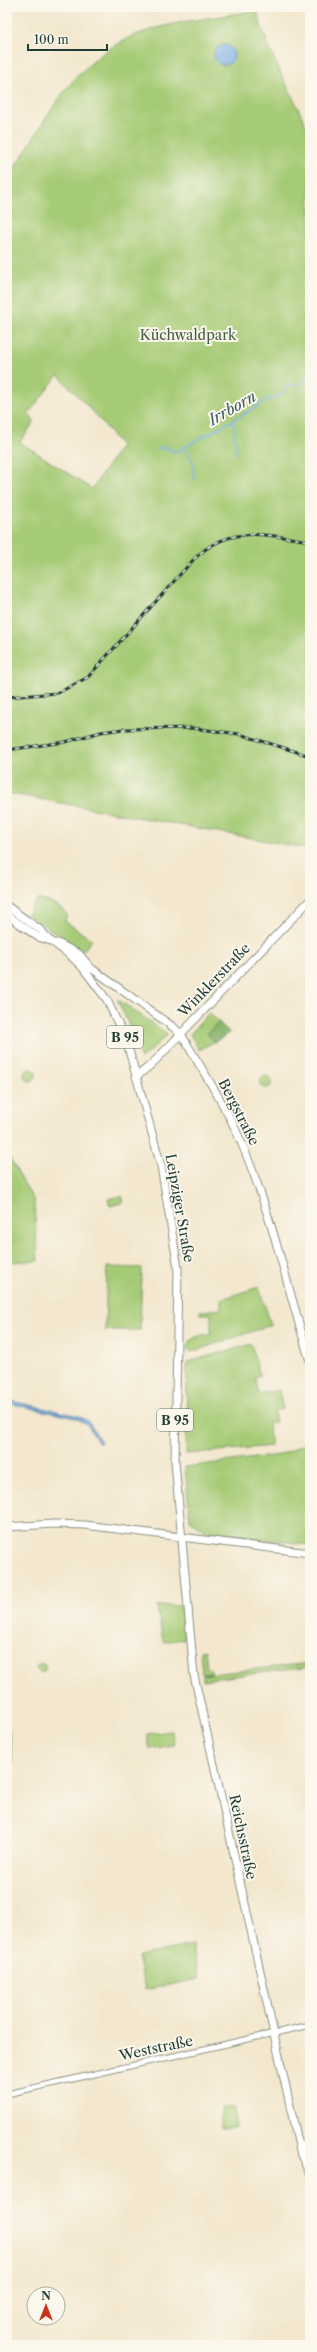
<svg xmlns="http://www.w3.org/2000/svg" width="317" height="2352" font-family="'Libre Caslon Text',serif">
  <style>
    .green { fill: #a6cb76; stroke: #628455; fill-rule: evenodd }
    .forest { fill: #84af67; stroke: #52764e }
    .water { fill: #79aee7; stroke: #4c768e }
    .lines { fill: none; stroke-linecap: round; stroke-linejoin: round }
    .stream { stroke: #79aee7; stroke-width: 1.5 }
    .minor-casing { stroke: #899281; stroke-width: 7 }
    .major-casing { stroke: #899281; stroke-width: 9 }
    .minor { stroke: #fff; stroke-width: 5 }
    .major { stroke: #fff; stroke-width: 7 }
    .rail-casing { stroke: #1f3d34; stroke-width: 3 }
    .rail { stroke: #fbf7ec; stroke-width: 1.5; stroke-dasharray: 4.5; stroke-linecap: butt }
    .labels { text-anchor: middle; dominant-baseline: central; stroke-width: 4; stroke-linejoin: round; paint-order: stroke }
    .shield { fill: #fbf7ec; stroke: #61756b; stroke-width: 1 }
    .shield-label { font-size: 13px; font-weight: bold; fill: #1f3d34 }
    .park-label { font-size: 14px; fill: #416044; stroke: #fbf7ec }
    .street-label { font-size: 14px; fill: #1f3d34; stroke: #fbf7ec }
    .water-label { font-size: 15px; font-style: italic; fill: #365961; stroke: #fbf7ec }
  </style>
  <rect width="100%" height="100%" fill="#fbf7ec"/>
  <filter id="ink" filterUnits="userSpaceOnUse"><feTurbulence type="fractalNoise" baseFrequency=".025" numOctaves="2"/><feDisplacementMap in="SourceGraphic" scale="8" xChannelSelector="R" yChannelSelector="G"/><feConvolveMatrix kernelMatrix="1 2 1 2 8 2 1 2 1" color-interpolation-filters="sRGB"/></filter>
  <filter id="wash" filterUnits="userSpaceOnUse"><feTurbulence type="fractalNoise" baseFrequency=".012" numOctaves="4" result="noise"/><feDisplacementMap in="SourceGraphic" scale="16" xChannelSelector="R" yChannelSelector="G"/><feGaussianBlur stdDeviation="0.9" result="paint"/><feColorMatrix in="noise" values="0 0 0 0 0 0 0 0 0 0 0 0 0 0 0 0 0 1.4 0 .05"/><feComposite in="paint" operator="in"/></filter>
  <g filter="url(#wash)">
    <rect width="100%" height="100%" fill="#f3e7ce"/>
    <!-- green -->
    <path class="green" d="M257 10C267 54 293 93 310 135V849L7 793V177C27 153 40 124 59 99 77 73 107 45 138 34 176 20 217 18 257 10ZM58 375 97 416 121 446 92 489 20 442 34 422 29 413Z
      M37 900C48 900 61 905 67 915L65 921 92 940 83 951 27 914Z
      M117 999 168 1034 141 1059 132 1032Z
      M209 1013 219 1022 208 1033 214 1042 199 1050 190 1034Z
      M24 1075a6 6 0 1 1 12 0a6 6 0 1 1-12 0Z
      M260 1082a6 6 0 1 1 12 0a6 6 0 1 1-12 0Z
      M7 1153 34 1201 38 1261 7 1262Z
      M122 1196 124 1202 110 1206 108 1199Z
      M107 1267 142 1268 140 1330H105Z
      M259 1287 271 1325 191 1352 187 1350C188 1336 200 1336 211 1333V1314H200V1311L221 1309V1299Z
      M251 1344 260 1375 255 1377 258 1394 279 1390 283 1409 274 1411 276 1422 268 1423 271 1446 186 1454 187 1362Z
      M310 1442V1545L204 1531V1528L198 1527 190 1520 185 1467 279 1455Z
      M157 1606H181L184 1639 163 1642Z
      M205 1650 207 1669H211L212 1673 202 1674 200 1651Z
      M310 1663V1667L203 1680V1675Z
      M36.5 1668a4.5 4.5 0 1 1 9 0a4.5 4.5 0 1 1-9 0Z
      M7 1716 13 1763 7 1764Z
      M172 1731 174 1745 149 1749 147 1734Z
      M192 1945 199 1979 145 1990 138 1956Z
      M221 2107H235V2128H221Z"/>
    <!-- forest -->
    <path class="forest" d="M219 1022 230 1033 214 1042 207 1033Z"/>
    <!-- water -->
    <path class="water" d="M214 55a10 10 0 1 1 20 0a10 10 0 1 1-20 0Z
      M7 1400 79 1416 88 1421 101 1442 99 1444 87 1424 76 1418 7 1403Z"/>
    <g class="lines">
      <!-- stream -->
      <path class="stream" d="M233 420 237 454
        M185 447 193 462 194 480
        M157 449 165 447 176 452 253 409 267 400 281 395 287 386 301 384 310 371"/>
    </g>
  </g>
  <g filter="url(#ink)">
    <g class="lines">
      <defs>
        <path id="minor" d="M7 2094 310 2025"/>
        <path id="major" d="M7 906 42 931 48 939
          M7 915 38 937 51 941 71 956 83 968 107 1000 127 1043 161 1166 178 1268 175 1462 194 1675 301 2155 310 2174
          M58 943 79 954 91 968 173 1027 181 1034 187 1044C204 1073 224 1103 238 1135 270 1207 287 1286 310 1361
          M136 1077 152 1064 310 900
          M7 1527 53 1524 85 1525 310 1553
          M301 2145 310 2163"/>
      </defs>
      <!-- minor casing -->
      <use href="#minor" class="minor-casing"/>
      <!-- major casing -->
      <use href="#major" class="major-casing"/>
      <!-- minor -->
      <use href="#minor" class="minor"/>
      <!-- major -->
      <use href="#major" class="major"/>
      <defs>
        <path id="rail" d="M7 697 58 693 88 677 194 559C229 524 266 535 310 541
          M7 750 65 742 101 732 123 729 192 728 239 734 310 756"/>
      </defs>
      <!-- rail casing -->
      <use href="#rail" class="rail-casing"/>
      <!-- rail -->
      <use href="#rail" class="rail"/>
    </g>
  </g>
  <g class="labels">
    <!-- shield labels -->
    <g class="shield">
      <rect x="107" y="1026" width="36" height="22" rx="3"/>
      <rect x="157" y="1409" width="36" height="22" rx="3"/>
    </g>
    <g class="shield-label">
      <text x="125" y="1037">B 95</text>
      <text x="175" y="1420">B 95</text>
    </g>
    <!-- park labels -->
    <g class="park-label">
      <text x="188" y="335">Küchwaldpark</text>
    </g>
    <!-- street labels -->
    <g class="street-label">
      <text transform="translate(214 980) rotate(-46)">Winklerstraße</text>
      <text transform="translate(239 1112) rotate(63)">Bergstraße</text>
      <text transform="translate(180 1208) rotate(80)">Leipziger Straße</text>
      <text transform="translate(243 1837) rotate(78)">Reichsstraße</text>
      <text transform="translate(156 2048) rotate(-12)">Weststraße</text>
    </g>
    <!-- water labels -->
    <g class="water-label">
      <text transform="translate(232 408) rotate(-30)">Irrborn</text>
    </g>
  </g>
  <!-- margin -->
  <rect width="317" height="2352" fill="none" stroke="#fbf7ec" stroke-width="24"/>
  <!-- north arrow -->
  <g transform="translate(46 2306)"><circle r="19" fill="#fbf7ec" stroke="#a3ada2"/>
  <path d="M0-3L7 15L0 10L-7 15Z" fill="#c8321e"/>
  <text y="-6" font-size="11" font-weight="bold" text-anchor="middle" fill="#1f3d34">N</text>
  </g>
  <!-- scale -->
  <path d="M28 44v6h79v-6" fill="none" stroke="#1f3d34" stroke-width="2"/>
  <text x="34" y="44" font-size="12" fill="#1f3d34" stroke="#fbf7ec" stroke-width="3" paint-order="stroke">100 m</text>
</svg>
